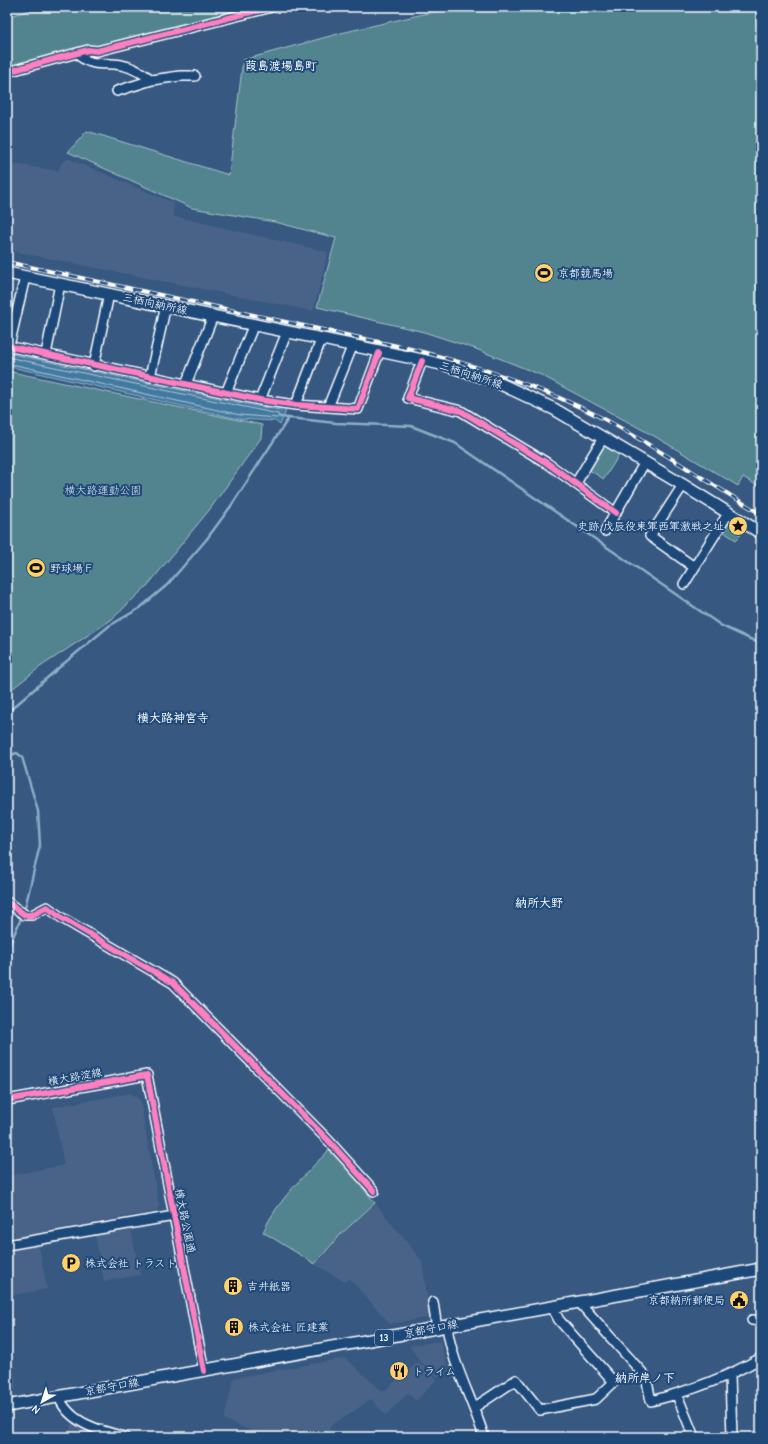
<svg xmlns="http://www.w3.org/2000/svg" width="768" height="1444" font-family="'Comic Neue','Klee One',sans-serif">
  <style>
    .built { fill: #4a6488 }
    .green { fill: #51848f; stroke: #a8c2c7 }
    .water { fill: #4379a0; stroke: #8eafc6 }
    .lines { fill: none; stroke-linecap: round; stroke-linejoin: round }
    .shore { stroke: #b4c9d9; stroke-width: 1 }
    .stream { stroke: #8eafc6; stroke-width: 2.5 }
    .minor-casing { stroke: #fff; stroke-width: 12 }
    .major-casing { stroke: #fff; stroke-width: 14 }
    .minor { stroke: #1f4a7a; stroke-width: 9 }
    .major { stroke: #1f4a7a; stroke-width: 11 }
    .rail-casing { stroke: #fff; stroke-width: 4 }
    .rail { stroke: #1f4a7a; stroke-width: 2.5; stroke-dasharray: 8; stroke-linecap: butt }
    .cycleway-casing { stroke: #1f4a7a; stroke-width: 8 }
    .cycleway { stroke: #ff80c0; stroke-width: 6 }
    .labels { text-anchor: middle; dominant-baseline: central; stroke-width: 4; stroke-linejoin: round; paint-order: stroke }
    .shield { fill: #1f4a7a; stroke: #bcc9d7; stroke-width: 1 }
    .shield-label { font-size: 10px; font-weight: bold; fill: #fff }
    .poi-label { font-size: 11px; fill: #fff; stroke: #1f4a7a; text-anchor: start }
    .street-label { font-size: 11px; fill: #fff; stroke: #1f4a7a }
    .park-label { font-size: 11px; fill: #d4e0e3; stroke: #1f4a7a }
    .neighbourhood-label { font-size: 12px; font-weight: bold; fill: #fff; stroke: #1f4a7a }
  </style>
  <rect width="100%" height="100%" fill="#365881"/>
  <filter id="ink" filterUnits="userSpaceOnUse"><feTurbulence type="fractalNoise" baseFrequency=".025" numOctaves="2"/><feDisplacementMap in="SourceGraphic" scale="8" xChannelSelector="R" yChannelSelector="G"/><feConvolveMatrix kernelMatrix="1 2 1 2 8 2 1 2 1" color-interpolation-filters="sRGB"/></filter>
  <g filter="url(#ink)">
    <!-- built -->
    <path class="built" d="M69 159 174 203 173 216 328 252 313 311 7 250V163L58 171 62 162Z
      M131 1093 140 1100 159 1206 157 1211 15 1237 7 1194V1176L64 1165 53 1107Z
      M376 1204 422 1261 430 1317 390 1324 349 1278 345 1282 316 1265 341 1235Z
      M131 1229 140 1275 104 1281 95 1235Z
      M39 1246 47 1289 7 1296V1251Z
      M7 1303 16 1389 7 1391Z
      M440 1341 448 1368 438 1377 420 1361 409 1346Z
      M345 1358 383 1392 418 1362 437 1379 416 1401 408 1393 386 1415 371 1399 347 1416 332 1424 325 1437H265L224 1419 234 1378Z
      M72 1421 82 1428 101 1434 100 1437H68Z"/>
    <!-- green -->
    <path class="green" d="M40 7H272L7 72V17Z
      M454 7H761V488L743 477 738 486 654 436 541 375 476 349 424 332 317 307 336 238 275 222 192 208 68 152 87 131 229 175 243 60 341 33Z
      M7 371 262 425 261 438 210 509 148 585 111 620 40 667 7 693Z
      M600 443 619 455 604 479 586 468Z
      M726 518 737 525 734 531 741 535 736 540 719 529Z
      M331 1148 375 1203 340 1235 315 1264 263 1232C278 1199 306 1174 331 1148Z"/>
    <!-- water -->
    <path class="water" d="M7 353 256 406 286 411 280 425 275 421 239 419 7 366Z"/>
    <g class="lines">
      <!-- shore -->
      <path class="shore" d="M7 357 278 414 279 416 277 418 240 415 7 363"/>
      <!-- stream -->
      <path class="stream" d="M280 417 336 423 411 426 455 443 722 626 761 644
        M7 713 62 665 109 626 140 608 167 585 206 540 231 506 288 419
        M7 756 17 753 22 757 38 811 40 845 24 912
        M7 951 22 916"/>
      <defs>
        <path id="minor" d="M81 57C94 67 106 62 121 65 133 67 142 73 152 80L180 76H195
          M7 72 88 50 97 51 272 7
          M117 91 152 80
          M7 346 260 400 296 405 358 409 379 353
          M9 346 25 277
          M46 354 60 284
          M422 361 408 398 461 411 547 463 616 513
          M94 366 109 294
          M150 377 166 305
          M186 384 213 316
          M226 393 254 324
          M260 400 287 332
          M296 405 321 340
          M328 407 352 347
          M576 483 603 438
          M683 485 650 536 694 567
          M605 531 645 462
          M684 584 729 512
          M7 902 25 915H32L47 907 62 918 173 983 328 1140 374 1191
          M7 1100 147 1075 204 1371
          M7 1245 174 1216
          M433 1302 437 1329
          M579 1302 646 1377 651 1401C690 1391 726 1378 761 1358
          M752 1320 761 1321
          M447 1326C452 1365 473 1400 484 1437
          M730 1376 732 1437
          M677 1395 694 1437
          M59 1397C69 1423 100 1431 125 1437
          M475 1407 516 1380 540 1410 596 1399 614 1382 559 1320 552 1307"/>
        <path id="major" d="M7 273 446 365 492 380 554 409 683 485 761 533
          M7 1406 761 1269"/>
      </defs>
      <!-- minor casing -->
      <use href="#minor" class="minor-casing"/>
      <!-- major casing -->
      <use href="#major" class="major-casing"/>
      <!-- minor -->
      <use href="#minor" class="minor"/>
      <!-- major -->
      <use href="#major" class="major"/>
      <defs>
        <path id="rail" d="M7 262 407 348C476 365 543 387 606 420 659 449 709 483 761 514"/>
      </defs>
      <!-- rail casing -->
      <use href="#rail" class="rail-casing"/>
      <!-- rail -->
      <use href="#rail" class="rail"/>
      <defs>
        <path id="cycleway" d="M7 72 88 50 97 51 272 7
          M7 346 260 400 296 405 358 409 379 353
          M422 361 408 398 461 411 547 463 616 513
          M7 902 25 915H32L47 907 62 918 173 983 328 1140 374 1191
          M7 1100 147 1075 204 1371"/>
      </defs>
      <!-- cycleway casing -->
      <use href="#cycleway" class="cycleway-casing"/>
      <!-- cycleway -->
      <use href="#cycleway" class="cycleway"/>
    </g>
  </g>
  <!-- icons -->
  <defs>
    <symbol id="stadium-disc" viewBox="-11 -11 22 22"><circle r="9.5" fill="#ffd166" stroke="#1f4a7a"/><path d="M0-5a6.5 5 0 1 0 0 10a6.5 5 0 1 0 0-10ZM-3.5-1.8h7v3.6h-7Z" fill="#111"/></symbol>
    <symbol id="sight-disc" viewBox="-11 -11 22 22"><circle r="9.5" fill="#ffd166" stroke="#1f4a7a"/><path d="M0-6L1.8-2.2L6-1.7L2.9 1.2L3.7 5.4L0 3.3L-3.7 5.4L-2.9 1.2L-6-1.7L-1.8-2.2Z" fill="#111"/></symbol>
    <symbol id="parking-disc" viewBox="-11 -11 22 22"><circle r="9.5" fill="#ffd166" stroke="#1f4a7a"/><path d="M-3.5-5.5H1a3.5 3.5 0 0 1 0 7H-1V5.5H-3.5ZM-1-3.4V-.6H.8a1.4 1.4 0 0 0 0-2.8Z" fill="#111"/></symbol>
    <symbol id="building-disc" viewBox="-11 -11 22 22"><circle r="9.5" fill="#ffd166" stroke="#1f4a7a"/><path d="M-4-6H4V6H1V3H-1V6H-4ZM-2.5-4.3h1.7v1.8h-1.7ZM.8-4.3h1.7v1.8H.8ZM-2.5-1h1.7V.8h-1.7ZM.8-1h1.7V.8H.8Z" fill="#111"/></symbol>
    <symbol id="civic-disc" viewBox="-11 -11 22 22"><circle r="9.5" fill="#ffd166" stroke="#1f4a7a"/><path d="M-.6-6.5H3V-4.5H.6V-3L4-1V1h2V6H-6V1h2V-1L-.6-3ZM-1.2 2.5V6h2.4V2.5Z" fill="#111"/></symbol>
    <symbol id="restaurant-disc" viewBox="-11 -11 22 22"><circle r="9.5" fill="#ffd166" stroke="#1f4a7a"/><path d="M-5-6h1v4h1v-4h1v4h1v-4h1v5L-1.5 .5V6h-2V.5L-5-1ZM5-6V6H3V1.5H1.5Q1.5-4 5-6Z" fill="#111"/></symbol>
  </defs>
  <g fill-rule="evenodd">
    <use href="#stadium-disc" x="533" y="262" width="22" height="22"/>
    <use href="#sight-disc" x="727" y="515" width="22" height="22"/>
    <use href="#stadium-disc" x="25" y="557" width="22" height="22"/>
    <use href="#parking-disc" x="60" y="1252" width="22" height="22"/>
    <use href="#building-disc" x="222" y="1275" width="22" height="22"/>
    <use href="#civic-disc" x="728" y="1289" width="22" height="22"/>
    <use href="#building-disc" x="223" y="1316" width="22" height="22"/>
    <use href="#restaurant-disc" x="388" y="1360" width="22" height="22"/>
  </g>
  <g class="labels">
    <!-- shield labels -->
    <rect class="shield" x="375" y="1330" width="18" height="16" rx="3"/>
    <g class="shield-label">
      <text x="384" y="1338">13</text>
    </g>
    <!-- poi labels -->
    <g class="poi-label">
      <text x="558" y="273">京都競馬場</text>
      <text x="724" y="526" text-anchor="end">史跡 戊辰役東軍西軍激戦之址</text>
      <text x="50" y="568">野球場Ｆ</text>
      <text x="85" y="1263">株式会社 トラスト</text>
      <text x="247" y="1286">吉井紙器</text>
      <text x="725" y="1300" text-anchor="end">京都納所郵便局</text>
      <text x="248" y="1327">株式会社 匠建業</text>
      <text x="413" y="1371">トライム</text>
    </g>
    <!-- street labels -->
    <g class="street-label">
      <text transform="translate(155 304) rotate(12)">三栖向納所線</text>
      <text transform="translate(471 375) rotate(18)">三栖向納所線</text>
      <text transform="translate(75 1077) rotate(-10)">横大路淀線</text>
      <text transform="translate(185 1221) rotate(79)">横大路公園通</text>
      <text transform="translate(431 1329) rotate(-11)">京都守口線</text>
      <text transform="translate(112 1387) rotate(-10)">京都守口線</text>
    </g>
    <!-- park labels -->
    <g class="park-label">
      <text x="103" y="490">横大路運動公園</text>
    </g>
    <!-- neighbourhood labels -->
    <g class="neighbourhood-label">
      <text x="281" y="66">葭島渡場島町</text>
      <text x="173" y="718">横大路神宮寺</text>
      <text x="539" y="903">納所大野</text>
      <text x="645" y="1378">納所岸ノ下</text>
    </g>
  </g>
  <!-- margin -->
  <rect width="768" height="1444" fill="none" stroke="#1f4a7a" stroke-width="24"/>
  <rect x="12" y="12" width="744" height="1420" fill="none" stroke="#fff" stroke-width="1.5" filter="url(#ink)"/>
  <!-- north arrow -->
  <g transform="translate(42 1402) rotate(219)" stroke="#1f4a7a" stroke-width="3" paint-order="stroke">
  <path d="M0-3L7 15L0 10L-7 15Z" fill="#ffffff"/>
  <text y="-6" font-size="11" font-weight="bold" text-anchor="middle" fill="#ffffff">N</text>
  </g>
</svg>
